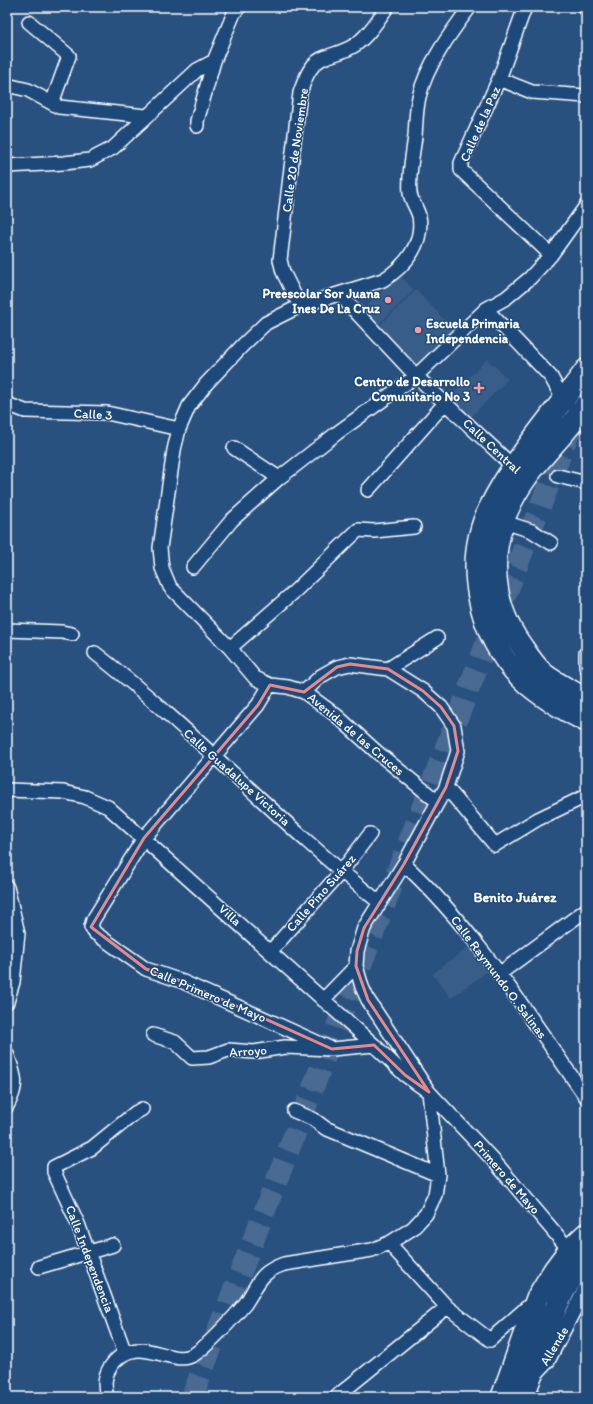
<svg xmlns="http://www.w3.org/2000/svg" width="593" height="1404" font-family="Itim,sans-serif">
  <style>
    .built { fill: #375d88 }
    .lines { fill: none; stroke-linecap: round; stroke-linejoin: round }
    .highway-tunnel { stroke: #486b92; stroke-width: 22; stroke-dasharray: 22 11; stroke-linecap: butt }
    .street-casing { stroke: #fff; stroke-width: 16 }
    .primary-casing { stroke: #fff; stroke-width: 24 }
    .street { stroke: #1f4a7a; stroke-width: 13 }
    .primary { stroke: #1f4a7a; stroke-width: 21 }
    .marked { fill: none; stroke: #e88989; stroke-width: 3; stroke-linejoin: round }
    .poi-dot { fill: #ff9aa2; stroke: #1f4a7a; stroke-width: 1.5 }
    .labels { text-anchor: middle; dominant-baseline: central; stroke-width: 3; stroke-linejoin: round; paint-order: stroke }
    .street-label { font-size: 13px; fill: #fff; stroke: #1f4a7a }
    .poi-label { font-size: 13px; font-weight: bold; fill: #fff; stroke: #1f4a7a; text-anchor: end }
    .neighbourhood-label { font-size: 14px; font-weight: bold; fill: #fff; stroke: #1f4a7a }
  </style>
  <rect width="100%" height="100%" fill="#28517f"/>
  <filter id="ink" filterUnits="userSpaceOnUse"><feTurbulence type="fractalNoise" baseFrequency=".025" numOctaves="2"/><feDisplacementMap in="SourceGraphic" scale="8" xChannelSelector="R" yChannelSelector="G"/><feConvolveMatrix kernelMatrix="1 2 1 2 8 2 1 2 1" color-interpolation-filters="sRGB"/></filter>
  <g filter="url(#ink)">
    <!-- built -->
    <path class="built" d="M399 275 414 290 378 325 363 309Z
      M416 290 457 333 420 369 378 327Z
      M487 359 508 379 470 418 449 398Z
      M470 946 488 971 451 998 432 974Z"/>
    <g class="lines">
      <!-- highway-tunnel -->
      <path class="highway-tunnel" d="M192 1397 586 389"/>
      <defs>
        <path id="street" d="M525 7 499 79 461 163V170L551 255
          M584 7 586 9
          M29 22 69 56 52 103
          M499 79 532 92 586 96
          M7 85 28 90 59 107 146 116
          M197 126V121L214 61 234 13 239 7
          M7 166 64 163 90 160 113 148 197 70 214 61
          M340 295 416 376 519 472
          M300 306 283 272 280 260 300 93C305 79 310 62 326 57 337 53 346 51 355 45 368 36 378 20 387 7
          M486 309 551 377 564 401 568 404
          M7 404 25 411 107 413 179 429
          M234 448 279 478
          M558 476 586 483
          M368 490 446 402
          M504 522 532 531 551 543
          M193 567 232 520 279 478 337 433 416 376 486 309 506 298 530 278 551 255 586 206
          M7 630 62 632 72 634
          M230 648 294 592 358 530 374 531 414 527
          M95 653C194 730 280 824 379 902
          M586 653V667
          M388 669 437 638
          M270 685 258 705 144 838 93 920 91 927 95 933 146 969 181 981 332 1049
          M446 787 495 845 538 819 586 796
          M7 790 63 792 85 797 108 807 374 1045 405 1075 429 1092 494 1161 573 1254
          M438 802 378 753 337 716 304 692 288 687 270 685 255 678 230 648 170 587 162 568 160 548 174 450 179 429 189 406 206 384 243 345 266 323 300 306 383 280C406 266 424 243 419 216 417 208 411 201 410 193 408 175 413 154 415 136 416 123 416 109 419 97 426 66 451 32 470 7
          M404 864C475 929 531 1019 586 1097
          M7 887 18 933 13 982 7 1002
          M270 952 341 872 370 834
          M499 974 586 910
          M323 1000 356 966
          M153 1035 175 1042 192 1058 209 1057 228 1050 254 1052 285 1047 332 1049 374 1045
          M7 1054C15 1076 19 1085 7 1106
          M294 1111 313 1119 325 1128 438 1175
          M391 1242 395 1250 447 1307 490 1340 533 1302
          M39 1267 113 1245
          M125 1353 78 1224 54 1172V1167L92 1148 135 1113 142 1109
          M535 1375 548 1361 586 1287
          M107 1397C104 1385 104 1376 111 1366 137 1330 170 1368 193 1355 206 1348 235 1316 245 1304 259 1284 258 1273 284 1264L372 1250 391 1242 413 1228 426 1214 435 1195 438 1175 429 1092 368 1000 362 987 356 966 357 951 364 928 404 864 446 787 458 751 454 726 441 707 423 691 388 669 350 664 337 667 321 676 304 692
          M336 1397 447 1307"/>
        <path id="primary" d="M586 370C553 415 514 458 489 509 463 563 478 635 521 678 539 696 563 709 586 721
          M586 405C568 431 544 453 526 478 488 531 484 595 523 648 529 657 536 667 544 674 557 684 572 691 586 699
          M502 1397 537 1298 554 1270 569 1250 586 1234
          M523 1397C540 1357 554 1291 586 1261"/>
      </defs>
      <!-- street casing -->
      <use href="#street" class="street-casing"/>
      <!-- primary casing -->
      <use href="#primary" class="primary-casing"/>
      <!-- street -->
      <use href="#street" class="street"/>
      <!-- primary -->
      <use href="#primary" class="primary"/>
    </g>
  </g>
  <!-- marked area -->
  <path class="marked" d="M350 664 388 669 423 691 441 707 454 726 458 751 446 787 404 864 364 928 357 951 356 966 368 1000 429 1092 405 1075 374 1045 332 1049 181 981 146 969 91 927 144 838 258 705 270 685 304 692 337 667Z"/>
  <!-- markers -->
  <g class="poi-dot">
    <circle cx="388" cy="300" r="4"/>
    <circle cx="418" cy="330" r="4"/>
    <path d="M477 382h4v4h4v4h-4v4h-4v-4h-4v-4h4z"/>
  </g>
  <g class="labels">
    <!-- street labels -->
    <g class="street-label">
      <text transform="translate(480 124) rotate(-66)">Calle de la Paz</text>
      <text transform="translate(295 150) rotate(-82)">Calle 20 de Noviembre</text>
      <text transform="translate(93 414) rotate(3)">Calle 3</text>
      <text transform="translate(492 446) rotate(43)">Calle Central</text>
      <text transform="translate(356 734) rotate(40)">Avenida de las Cruces</text>
      <text transform="translate(237 777) rotate(42)">Calle Guadalupe Victoria</text>
      <text transform="translate(321 893) rotate(-49)">Calle Pino Suárez</text>
      <text transform="translate(230 915) rotate(42)">Villa</text>
      <text transform="translate(499 977) rotate(53)">Calle Raymundo O. Salinas</text>
      <text transform="translate(208 994) rotate(23)">Calle Primero de Mayo</text>
      <text transform="translate(248 1051) rotate(-4)">Arroyo</text>
      <text transform="translate(507 1177) rotate(49)">Primero de Mayo</text>
      <text transform="translate(90 1259) rotate(69)">Calle Independencia</text>
      <text transform="translate(554 1346) rotate(-59)">Allende</text>
    </g>
    <!-- poi labels -->
    <g class="poi-label">
      <text x="380" y="293">Preescolar Sor Juana<tspan x="380" dy="15">Ines De La Cruz</tspan></text>
      <text x="426" y="323" text-anchor="start">Escuela Primaria<tspan x="426" dy="15">Independencia</tspan></text>
      <text x="470" y="381">Centro de Desarrollo<tspan x="470" dy="15">Comunitario No 3</tspan></text>
    </g>
    <!-- neighbourhood labels -->
    <g class="neighbourhood-label">
      <text x="515" y="897">Benito Juárez</text>
    </g>
  </g>
  <!-- margin -->
  <rect width="593" height="1404" fill="none" stroke="#1f4a7a" stroke-width="24"/>
  <rect x="12" y="12" width="569" height="1380" fill="none" stroke="#fff" stroke-width="1.5" filter="url(#ink)"/>
</svg>
